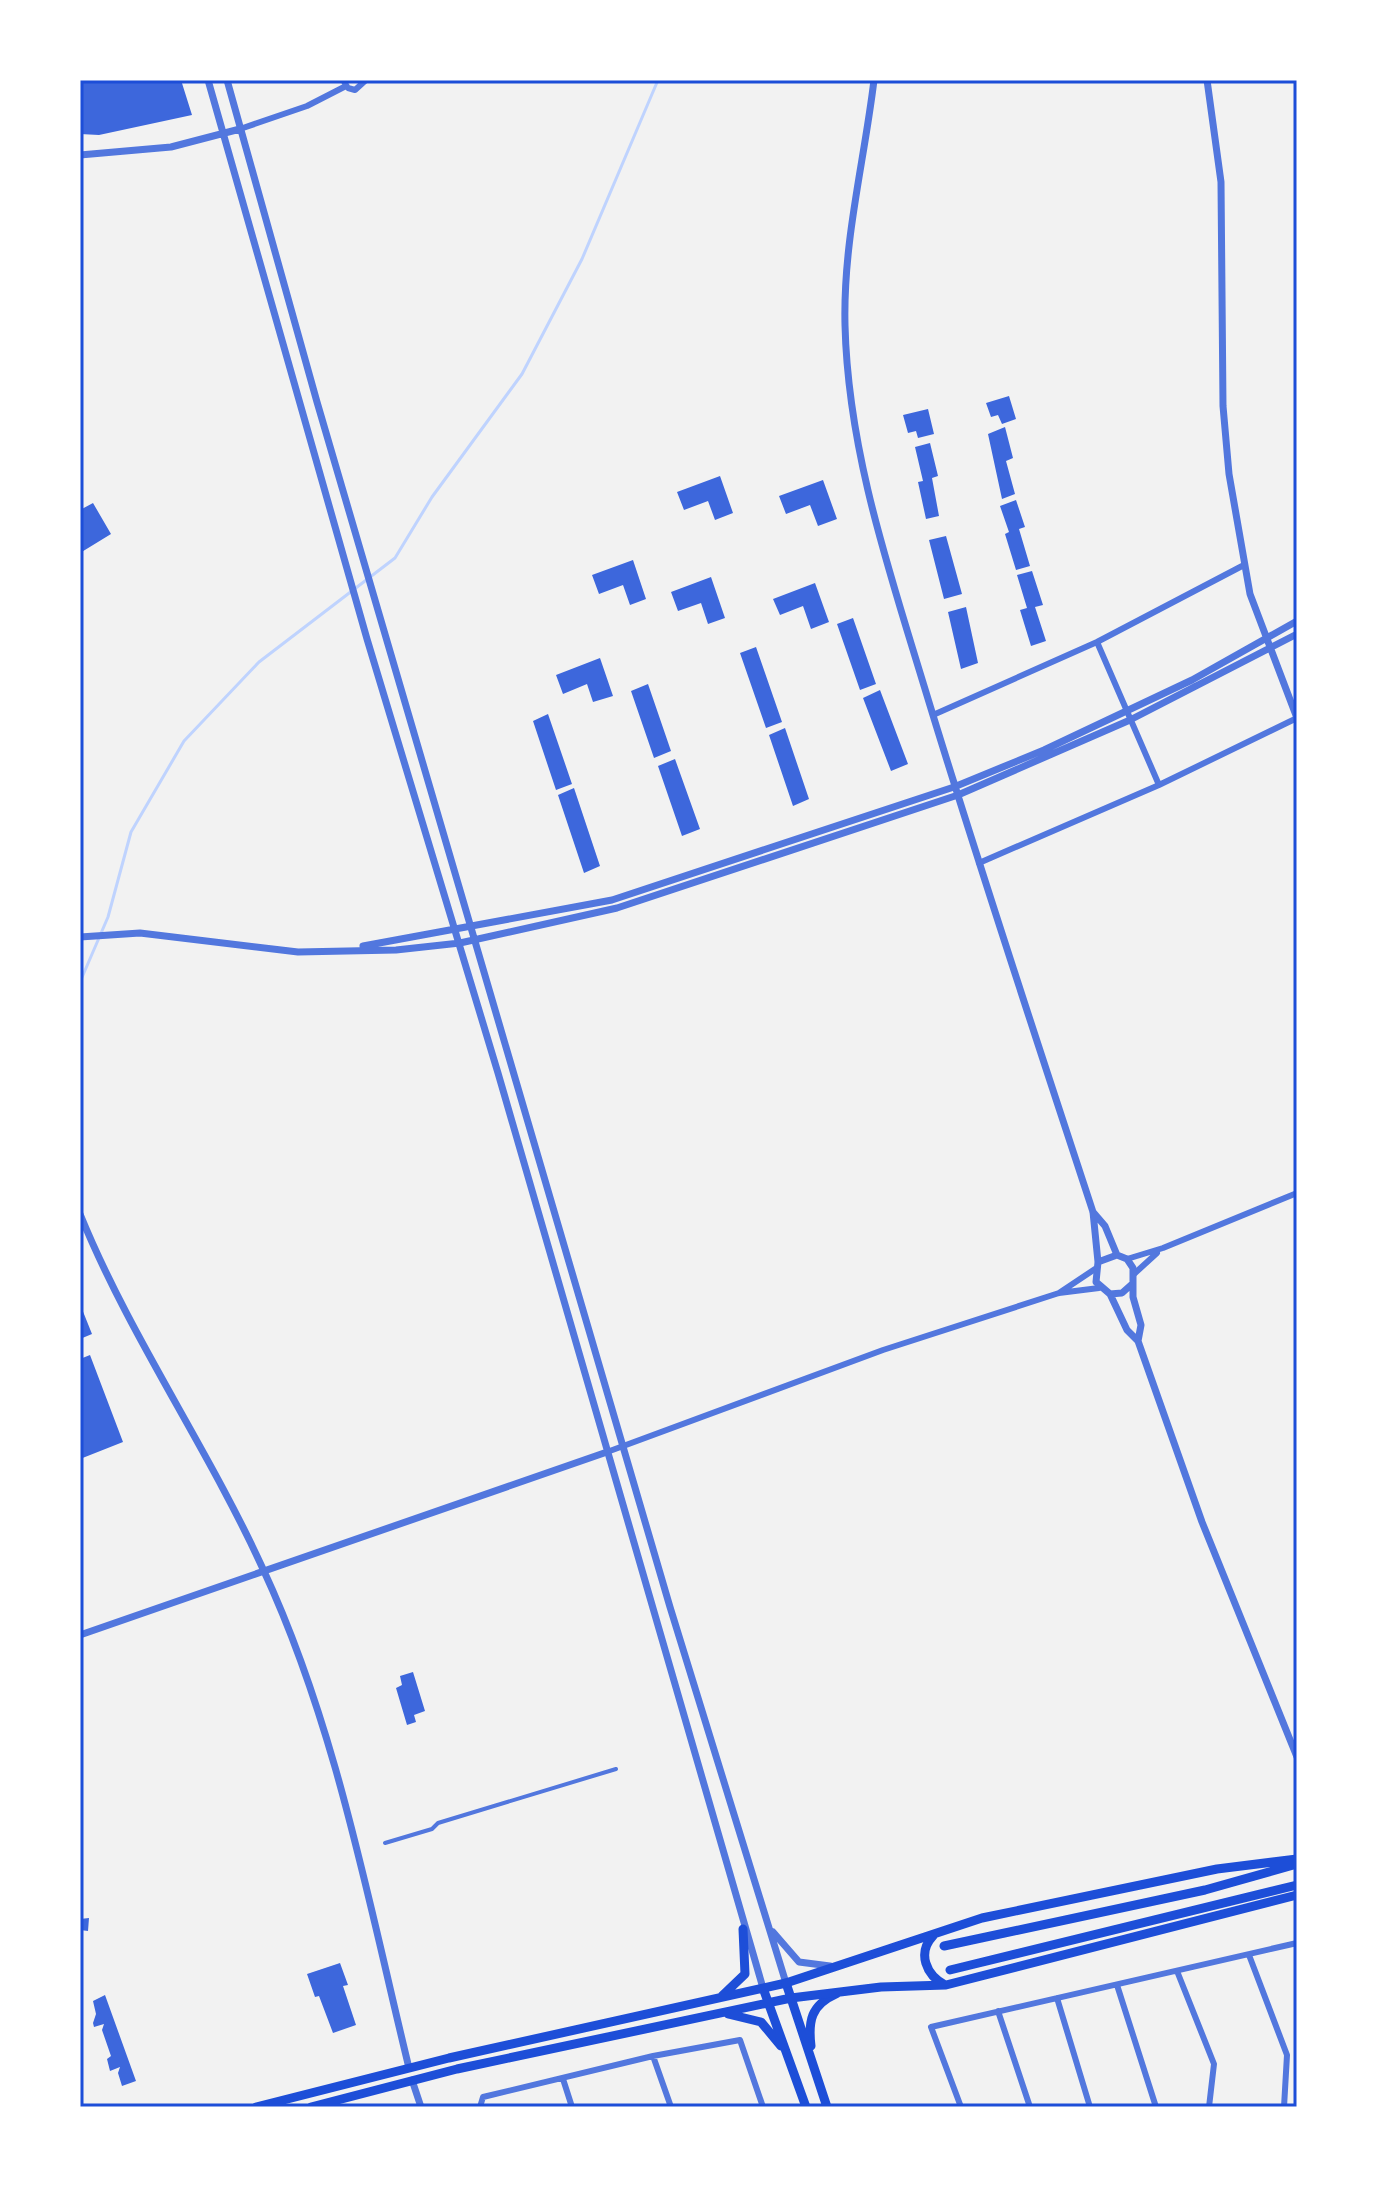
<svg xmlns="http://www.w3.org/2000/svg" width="1377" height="2187" font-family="'PT Sans',sans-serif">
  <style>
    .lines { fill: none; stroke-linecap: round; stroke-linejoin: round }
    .stream { stroke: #bfd3fe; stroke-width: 3 }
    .building { fill: #3d67dc }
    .pedestrian { stroke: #5277de; stroke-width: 4 }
    .minor { stroke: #5277de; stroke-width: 6 }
    .tertiary { stroke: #5277de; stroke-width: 7 }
    .primary { stroke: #1d4ed8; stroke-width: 9 }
    .trunk { stroke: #1d4ed8; stroke-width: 9 }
    .neatline { fill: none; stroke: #1d4ed8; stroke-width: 3 }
  </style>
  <rect width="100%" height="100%" fill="#f2f2f2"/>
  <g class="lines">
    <!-- stream -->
    <path class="stream" d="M80 982 108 917 131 832 184 741 259 662 395 558 432 497 522 374 582 259 658 80"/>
  </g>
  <!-- building -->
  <path class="building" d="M80 80H181L192 115 99 135 80 134Z
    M1009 396 1016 419 1002 424 998 415 991 417 986 403Z
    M928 409 934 434 918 438 916 431 908 433 903 415Z
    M1005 427 1013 458 1006 461 1015 494 1002 499 988 434Z
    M930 443 938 476 932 478 939 516 926 519 918 482 923 481 915 447Z
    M720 476 733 513 715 520 708 501 684 510 677 492Z
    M823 480 837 519 818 526 810 505 786 514 779 496Z
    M1016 500 1025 527 1019 529 1030 566 1016 570 1005 534 1009 532 1000 506Z
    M93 503 111 534 80 553V510Z
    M946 536 962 594 944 599 929 540Z
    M633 560 646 599 630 605 623 585 599 594 592 575Z
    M1032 571 1043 605 1035 607 1046 641 1031 646 1020 610 1027 608 1017 575Z
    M711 577 725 618 708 624 701 603 678 611 671 592Z
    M815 583 829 622 811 629 803 606 780 615 773 599Z
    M966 607 978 663 961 669 948 612Z
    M853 618 876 684 860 690 837 624Z
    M756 647 782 722 766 728 740 653Z
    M600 658 613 696 593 702 587 684 563 694 556 675Z
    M648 684 671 751 654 758 631 691Z
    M880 690 908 764 891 771 863 698Z
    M548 714 572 784 556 790 533 721Z
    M785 728 809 799 793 806 769 735Z
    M675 759 700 829 682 836 658 766Z
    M574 788 600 866 584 873 558 795Z
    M80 1304 92 1334 80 1339Z
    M90 1355 123 1442 80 1459V1359Z
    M413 1672 425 1711 414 1715 416 1722 407 1725 396 1688 402 1685 400 1676Z
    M89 1918 88 1931 80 1930V1919Z
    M340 1963 348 1985 343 1986 356 2025 333 2033 319 1996 315 1997 307 1974Z
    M105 1995 136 2081 122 2086 118 2073 120 2067 110 2071 107 2059 111 2056 102 2030 104 2024 94 2027 93 2023 96 2014 93 2001Z"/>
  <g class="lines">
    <!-- pedestrian -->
    <path class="pedestrian" d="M385 1843 432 1829 438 1823 616 1769"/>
    <!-- minor -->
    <path class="minor" d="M343 80 348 88 355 90 366 80
      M240 129 307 106 346 86
      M1097 642 1159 785
      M933 715 1097 642 1244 565
      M979 863 1159 785 1297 718
      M1127 1259 1163 1248 1297 1193
      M1134 1274 1157 1253
      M1059 1293 1095 1269
      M607 1452 883 1350 1059 1293 1099 1288
      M1249 1955 1287 2055 1284 2107
      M1177 1971 1214 2064 1209 2107
      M1117 1985 1156 2107
      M1057 1998 1090 2107
      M998 2011 1030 2107
      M653 2056 671 2107
      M563 2079 572 2107
      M480 2107 483 2097 653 2056 740 2040 763 2107
      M961 2107 931 2027 1297 1943"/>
    <!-- tertiary -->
    <path class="tertiary" d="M208 80 367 639 498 1073 763 1988
      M227 80 317 402 670 1607 786 1983
      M874 80C864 163 843 241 845 325 848 451 889 570 925 689 978 864 1036 1038 1093 1212L1098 1262 1096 1282 1110 1294 1127 1330 1138 1341
      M1207 80 1221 182 1223 406 1229 474 1250 594 1297 718
      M80 155 171 147 240 129
      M80 937 140 933 298 952 396 950 460 943 617 908 958 795 1130 720 1297 634
      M363 946 612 900 954 787 1044 750 1192 680 1297 621
      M1093 1212 1105 1226 1117 1255
      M80 1214C130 1337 208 1448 263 1569 336 1726 368 1900 409 2068
      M1098 1262 1117 1255 1127 1259 1133 1268V1297L1141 1325 1138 1341 1202 1522 1297 1757
      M1110 1294 1122 1293 1131 1285
      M80 1635 607 1452
      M773 1932 799 1962 830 1966
      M412 2080 421 2107"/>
    <!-- primary -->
    <path class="primary" d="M763 1988 806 2107
      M722 1996 745 1974 743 1929
      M728 2014 761 2022 781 2046
      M811 2046C808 2021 811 2005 836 1994
      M256 2107 449 2058 786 1983 827 2107
      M311 2107 457 2069 791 1998"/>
    <!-- trunk -->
    <path class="trunk" d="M933 1936C917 1953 926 1975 945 1985
      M944 1946 1205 1890 1297 1864
      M950 1970 1297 1885
      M786 1983 982 1918 1217 1869 1297 1859
      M791 1998 881 1987 946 1985 1297 1895"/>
  </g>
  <!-- border -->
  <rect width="1377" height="2187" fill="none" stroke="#ffffff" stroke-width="164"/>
  <rect x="82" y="82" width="1213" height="2023" class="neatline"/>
</svg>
